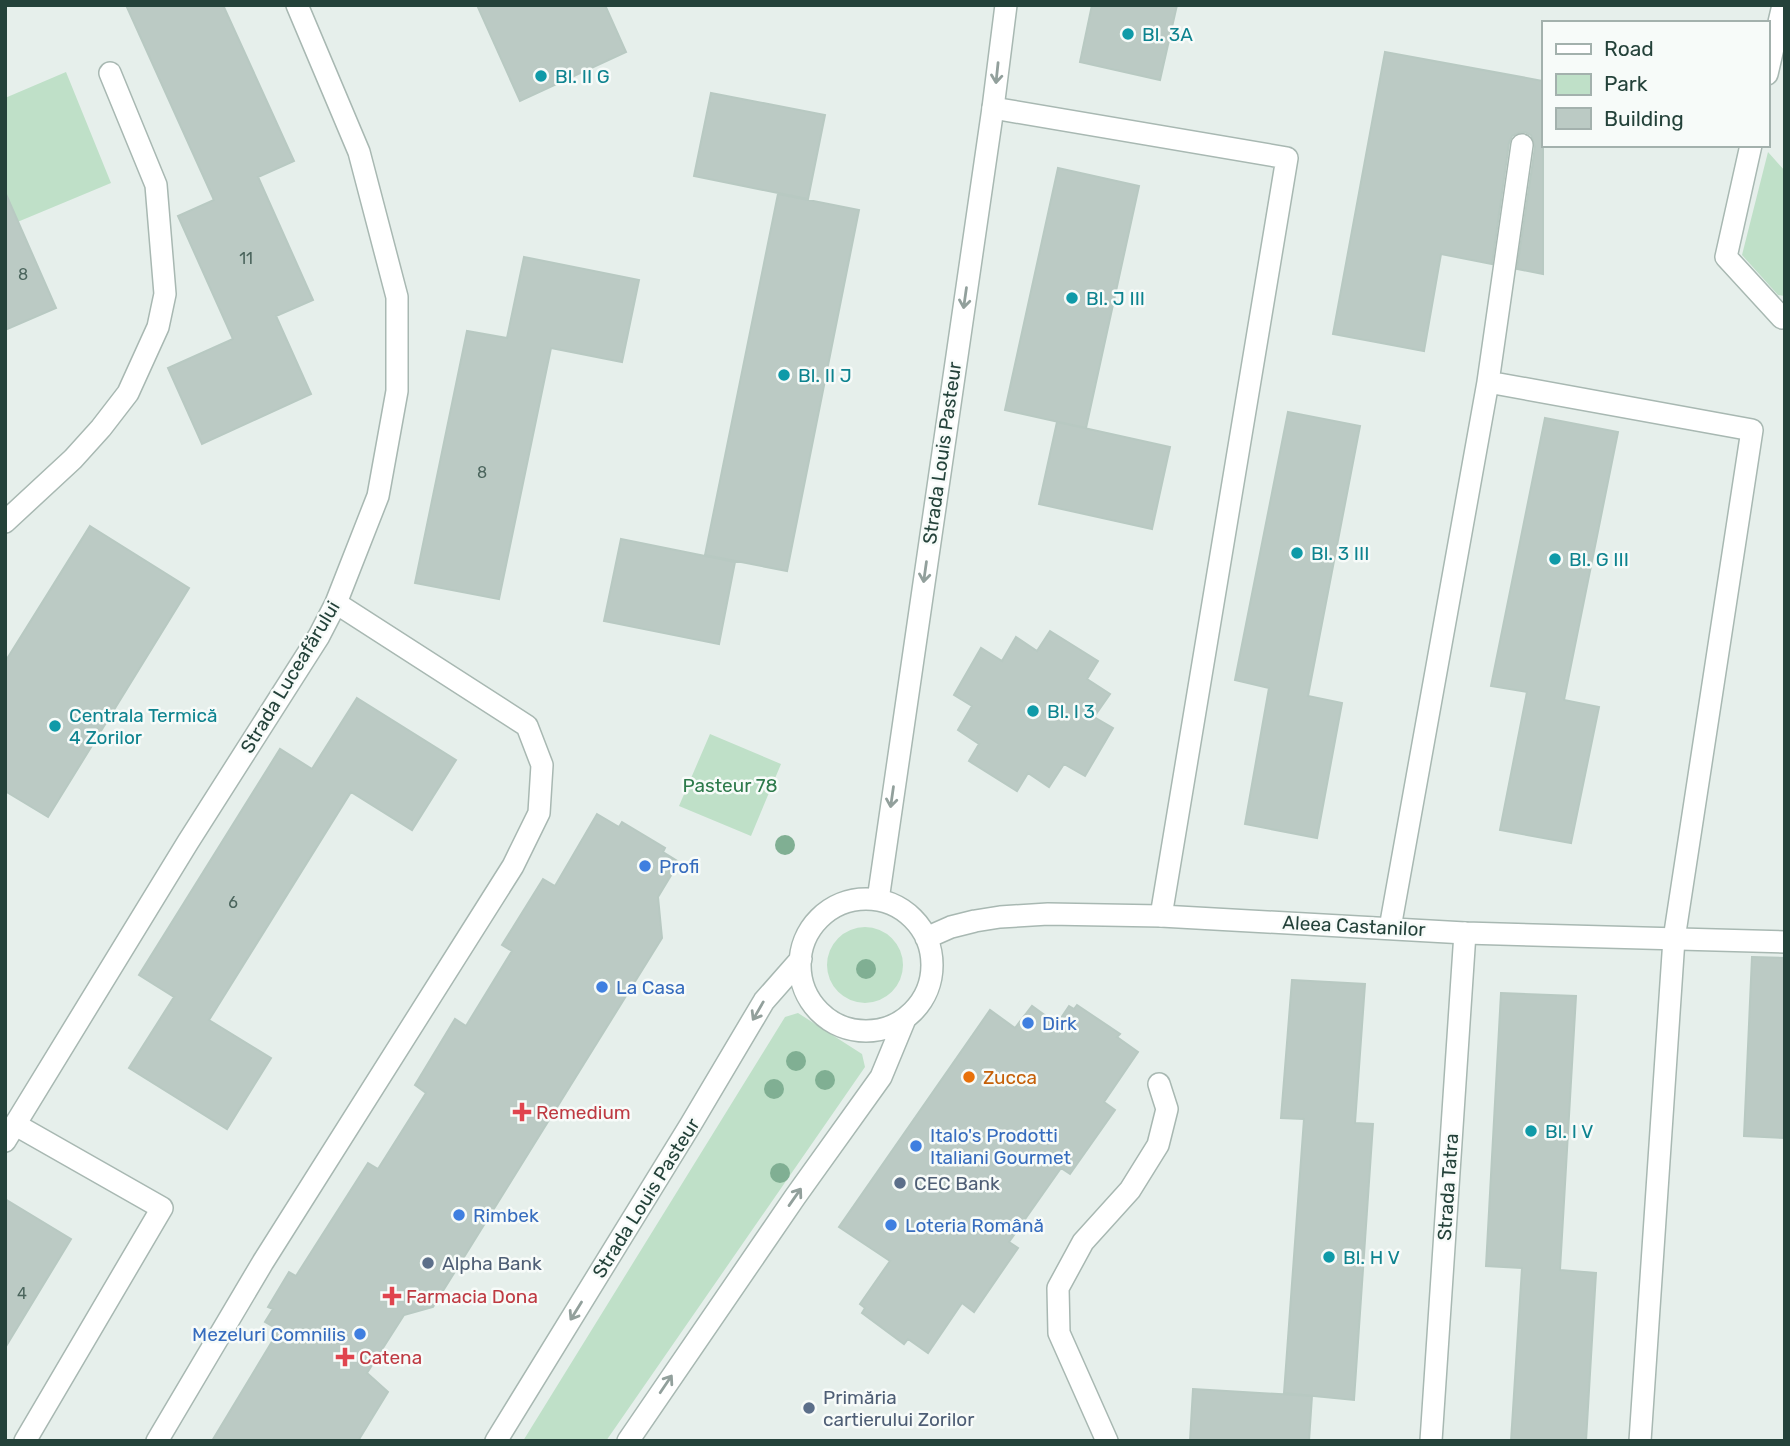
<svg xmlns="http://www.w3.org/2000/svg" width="1790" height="1446" font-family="Rubik,sans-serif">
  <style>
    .green { fill: #bfe0c8 }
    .building { fill: #bbcac4; stroke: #b8c9c2; stroke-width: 2 }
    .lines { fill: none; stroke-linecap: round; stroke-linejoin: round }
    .service-casing { stroke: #a8b8b2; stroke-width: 24 }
    .minor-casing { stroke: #a8b8b2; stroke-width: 24 }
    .service { stroke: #fff; stroke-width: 21 }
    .minor { stroke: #fff; stroke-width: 21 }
    .tree { fill: #80af93 }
    .oneway { stroke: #92a09c }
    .culture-dot { fill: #0f9aa8; stroke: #f7fbf9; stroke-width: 2.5 }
    .shop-dot { fill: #3f7fe0; stroke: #f7fbf9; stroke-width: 2.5 }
    .food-dot { fill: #e8710a; stroke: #f7fbf9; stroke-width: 2.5 }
    .health-dot { fill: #e0444e; stroke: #f7fbf9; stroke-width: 2.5 }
    .service-dot { fill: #5c6f8a; stroke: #f7fbf9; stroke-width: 2.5 }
    .labels { text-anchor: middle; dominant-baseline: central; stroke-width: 5; stroke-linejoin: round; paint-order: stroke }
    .number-label { font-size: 16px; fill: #4a645c }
    .culture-label { font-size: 19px; fill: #0d838f; stroke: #f7fbf9; text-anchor: start }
    .street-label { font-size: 19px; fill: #24423a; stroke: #f7fbf9 }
    .park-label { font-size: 19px; fill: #2d7a4b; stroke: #f7fbf9 }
    .shop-label { font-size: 19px; fill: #366cbe; stroke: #f7fbf9; text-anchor: start }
    .food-label { font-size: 19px; fill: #c56008; stroke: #f7fbf9; text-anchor: start }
    .health-label { font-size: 19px; fill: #be3a42; stroke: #f7fbf9; text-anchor: start }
    .service-label { font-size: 19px; fill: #4e5e75; stroke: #f7fbf9; text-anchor: start }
  </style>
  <rect width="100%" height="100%" fill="#e6efeb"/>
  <!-- green -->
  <path class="green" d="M66 72 111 183 15 223 5 199V98Z
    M1768 152 1785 171V296L1778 295 1742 255Z
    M710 734 781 764 751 836 679 806Z
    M827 965a38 38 0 1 1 76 0a38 38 0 1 1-76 0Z
    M798 1013 862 1054 865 1067 606 1441H523L785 1017Z"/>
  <!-- building -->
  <path class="building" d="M126 5H223L294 161 258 177 313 300 276 316 311 394 202 444 168 368 233 339 178 216 214 200Z
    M477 5H605L626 52 520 101Z
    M1092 5H1177L1160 80 1080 62Z
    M1385 52 1543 81V274L1517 269 1535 147 1531 135 1525 132 1518 133 1512 136 1509 143 1492 264 1441 254 1424 351 1333 334Z
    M711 93 825 115 808 199 694 176Z
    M1058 168 1139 186 1086 428 1005 410Z
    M5 192 56 308 5 330Z
    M778 194 859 210 787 571 705 555Z
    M524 257 639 280 622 362 551 348 499 599 415 583 467 331 507 338Z
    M1288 412 1360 426 1308 696 1342 703 1317 838 1245 824 1269 688 1235 680Z
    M1545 418 1618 432 1564 700 1599 707 1571 843 1500 830 1527 692 1491 686Z
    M1057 422 1170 447 1152 529 1039 504Z
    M90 526 189 588 48 817 5 791V662Z
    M621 539 735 562 719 644 604 621Z
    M1050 631 1098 661 1087 679 1110 694 1094 717 1113 728 1085 776 1064 764 1049 787 1028 773 1017 791 969 761 979 744 958 730 972 706 954 695 981 648 1002 661 1016 637 1037 651Z
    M357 698 456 760 412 830 351 792 209 1020 271 1058 227 1129 129 1068 174 997 139 975 280 749 312 769Z
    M597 814 619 827 622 822 665 848 663 852 679 862 658 897 662 938 433 1307 404 1315 367 1373 388 1392 358 1441H212L279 1330 265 1322 273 1309 268 1307 289 1272 296 1276 368 1163 378 1169 426 1093 415 1085 455 1019 466 1026 512 951 502 945 543 879 555 886Z
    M1752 957 1785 958V1138L1744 1136Z
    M1292 980 1365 984 1355 1123 1373 1124 1354 1400 1284 1393 1304 1119 1281 1118Z
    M1501 993 1576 996 1560 1270 1596 1273 1586 1441H1511L1522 1268 1486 1266Z
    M1077 1005 1120 1034 1117 1037 1138 1052 1104 1102 1115 1110 1070 1174 1061 1168 1009 1242 1018 1248 974 1312 962 1303 928 1353 908 1339 904 1344 862 1313 865 1308 860 1304 890 1261 839 1227 990 1010 1015 1028 1032 1006 1057 1024 1069 1006 1074 1009Z
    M5 1199 71 1239 5 1348Z
    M1193 1389 1312 1396 1309 1441H1190Z"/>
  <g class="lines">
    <defs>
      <path id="service" d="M1767 74 1783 5
        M993 108 1287 158 1161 916
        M1751 145 1726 257 1782 318
        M1488 382 1522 145
        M5 522 73 459 101 428 128 393 158 327 165 294 156 185 110 73
        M1390 928 1488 382 1752 430 1674 939 1640 1441
        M16 1125 162 1208 25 1441
        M1107 1441 1059 1333 1058 1288 1083 1242 1130 1190 1158 1145 1167 1109 1159 1084
        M1431 1441 1465 933"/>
      <path id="minor" d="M800 965a66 66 0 1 1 132 0a66 66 0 1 1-132 0Z
        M878 900 993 108 1006 5
        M926 938 951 927 975 921 1000 917 1048 914 1161 916 1465 933 1785 942
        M5 1141 188 842 319 636 336 603 378 496 397 391V297L359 152 297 5
        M157 1441 263 1262 513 866 539 813 542 765 527 726 336 603
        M496 1441 691 1124 764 1001 801 959
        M628 1441 795 1197 881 1077 905 1019"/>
    </defs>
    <!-- service casing -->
    <use href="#service" class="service-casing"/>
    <!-- minor casing -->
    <use href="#minor" class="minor-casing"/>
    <!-- service -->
    <use href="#service" class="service"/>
    <!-- minor -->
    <use href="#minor" class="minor"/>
  </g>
  <!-- trees -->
  <g class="tree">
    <circle cx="785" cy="845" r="10"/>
    <circle cx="866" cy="969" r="10"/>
    <circle cx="796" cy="1061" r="10"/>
    <circle cx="825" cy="1080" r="10"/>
    <circle cx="774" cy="1089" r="10"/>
    <circle cx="780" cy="1173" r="10"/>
  </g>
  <!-- one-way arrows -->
  <defs><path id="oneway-shaft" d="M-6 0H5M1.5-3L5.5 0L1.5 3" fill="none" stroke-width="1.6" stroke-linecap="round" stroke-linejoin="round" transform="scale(1.75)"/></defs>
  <g class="oneway">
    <use href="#oneway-shaft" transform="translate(997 73) rotate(96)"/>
    <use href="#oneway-shaft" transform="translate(965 298) rotate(98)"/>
    <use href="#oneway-shaft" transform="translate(925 572) rotate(98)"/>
    <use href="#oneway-shaft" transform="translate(892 797) rotate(98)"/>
    <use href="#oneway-shaft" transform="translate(758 1011) rotate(120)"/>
    <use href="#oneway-shaft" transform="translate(795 1197) rotate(-55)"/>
    <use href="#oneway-shaft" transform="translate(576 1311) rotate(122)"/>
    <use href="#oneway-shaft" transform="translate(666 1384) rotate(-56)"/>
  </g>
  <!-- markers -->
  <g class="culture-dot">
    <circle cx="1128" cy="34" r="7"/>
    <circle cx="541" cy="76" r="7"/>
    <circle cx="1072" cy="298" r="7"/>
    <circle cx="784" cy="375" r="7"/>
    <circle cx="1297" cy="553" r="7"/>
    <circle cx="1555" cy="559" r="7"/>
    <circle cx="1033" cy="711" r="7"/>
    <circle cx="55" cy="726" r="7"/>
    <circle cx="1531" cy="1131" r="7"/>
    <circle cx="1329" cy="1257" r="7"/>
  </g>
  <g class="shop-dot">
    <circle cx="645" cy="866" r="7"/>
    <circle cx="602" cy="987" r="7"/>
    <circle cx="1028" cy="1023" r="7"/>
    <circle cx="916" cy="1146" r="7"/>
    <circle cx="459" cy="1215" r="7"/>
    <circle cx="891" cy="1225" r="7"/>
    <circle cx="360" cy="1334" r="7"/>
  </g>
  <circle class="food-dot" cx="969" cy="1077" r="7"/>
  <g class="health-dot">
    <path d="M518.5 1101.5h7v7h7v7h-7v7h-7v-7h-7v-7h7z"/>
    <path d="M388.5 1285.5h7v7h7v7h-7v7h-7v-7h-7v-7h7z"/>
    <path d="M341.5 1346.5h7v7h7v7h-7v7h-7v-7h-7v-7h7z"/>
  </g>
  <g class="service-dot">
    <circle cx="900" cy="1183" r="7"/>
    <circle cx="428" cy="1263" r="7"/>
    <circle cx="809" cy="1408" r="7"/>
  </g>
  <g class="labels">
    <!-- number labels -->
    <g class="number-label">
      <text x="246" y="258">11</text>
      <text x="23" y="274">8</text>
      <text x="482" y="472">8</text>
      <text x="233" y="902">6</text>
      <text x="22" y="1293">4</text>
    </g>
    <!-- culture labels -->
    <g class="culture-label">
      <text x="1142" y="34">Bl. 3A</text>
      <text x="555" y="76">Bl. II G</text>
      <text x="1086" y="298">Bl. J III</text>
      <text x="798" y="375">Bl. II J</text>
      <text x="1311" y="553">Bl. 3 III</text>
      <text x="1569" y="559">Bl. G III</text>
      <text x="1047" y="711">Bl. I 3</text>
      <text x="69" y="715">Centrala Termică<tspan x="69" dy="22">4 Zorilor</tspan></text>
      <text x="1545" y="1131">Bl. I V</text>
      <text x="1343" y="1257">Bl. H V</text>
    </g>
    <!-- street labels -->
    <g class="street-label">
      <text transform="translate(942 453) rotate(-82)">Strada Louis Pasteur</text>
      <text transform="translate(290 677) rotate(-59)">Strada Luceafărului</text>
      <text transform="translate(1354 926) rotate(3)">Aleea Castanilor</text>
      <text transform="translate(1448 1187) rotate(-86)">Strada Tatra</text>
      <text transform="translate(646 1198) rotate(-58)">Strada Louis Pasteur</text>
    </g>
    <!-- park labels -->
    <g class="park-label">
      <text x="730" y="785">Pasteur 78</text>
    </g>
    <!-- shop labels -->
    <g class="shop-label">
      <text x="659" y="866">Profi</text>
      <text x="616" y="987">La Casa</text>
      <text x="1042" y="1023">Dirk</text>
      <text x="930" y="1135">Italo's Prodotti<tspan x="930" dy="22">Italiani Gourmet</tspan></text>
      <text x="473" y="1215">Rimbek</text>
      <text x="905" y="1225">Loteria Română</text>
      <text x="346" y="1334" text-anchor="end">Mezeluri Comnilis</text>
    </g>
    <!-- food labels -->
    <g class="food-label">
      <text x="983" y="1077">Zucca</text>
    </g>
    <!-- health labels -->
    <g class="health-label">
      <text x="536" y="1112">Remedium</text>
      <text x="406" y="1296">Farmacia Dona</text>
      <text x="359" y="1357">Catena</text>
    </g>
    <!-- service labels -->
    <g class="service-label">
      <text x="914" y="1183">CEC Bank</text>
      <text x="442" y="1263">Alpha Bank</text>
      <text x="823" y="1397">Primăria<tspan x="823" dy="22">cartierului Zorilor</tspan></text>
    </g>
  </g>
  <!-- border -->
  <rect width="1790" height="1446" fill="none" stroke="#24423a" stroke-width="14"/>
  <!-- legend -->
  <rect x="1542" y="21" width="228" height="126" fill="#f7fbf9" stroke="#a3b1ad" stroke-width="2"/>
  <rect x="1556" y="44" width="35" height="10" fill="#ffffff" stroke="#a3b1ad" stroke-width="2"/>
  <text x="1604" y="56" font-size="21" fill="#24423a">Road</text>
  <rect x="1556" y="74" width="35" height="21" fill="#bfe0c8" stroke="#a3b1ad" stroke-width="2"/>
  <text x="1604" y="91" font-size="21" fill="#24423a">Park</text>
  <rect x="1556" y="108" width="35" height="21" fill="#bbcac4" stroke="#a3b1ad" stroke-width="2"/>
  <text x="1604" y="126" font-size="21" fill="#24423a">Building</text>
</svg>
